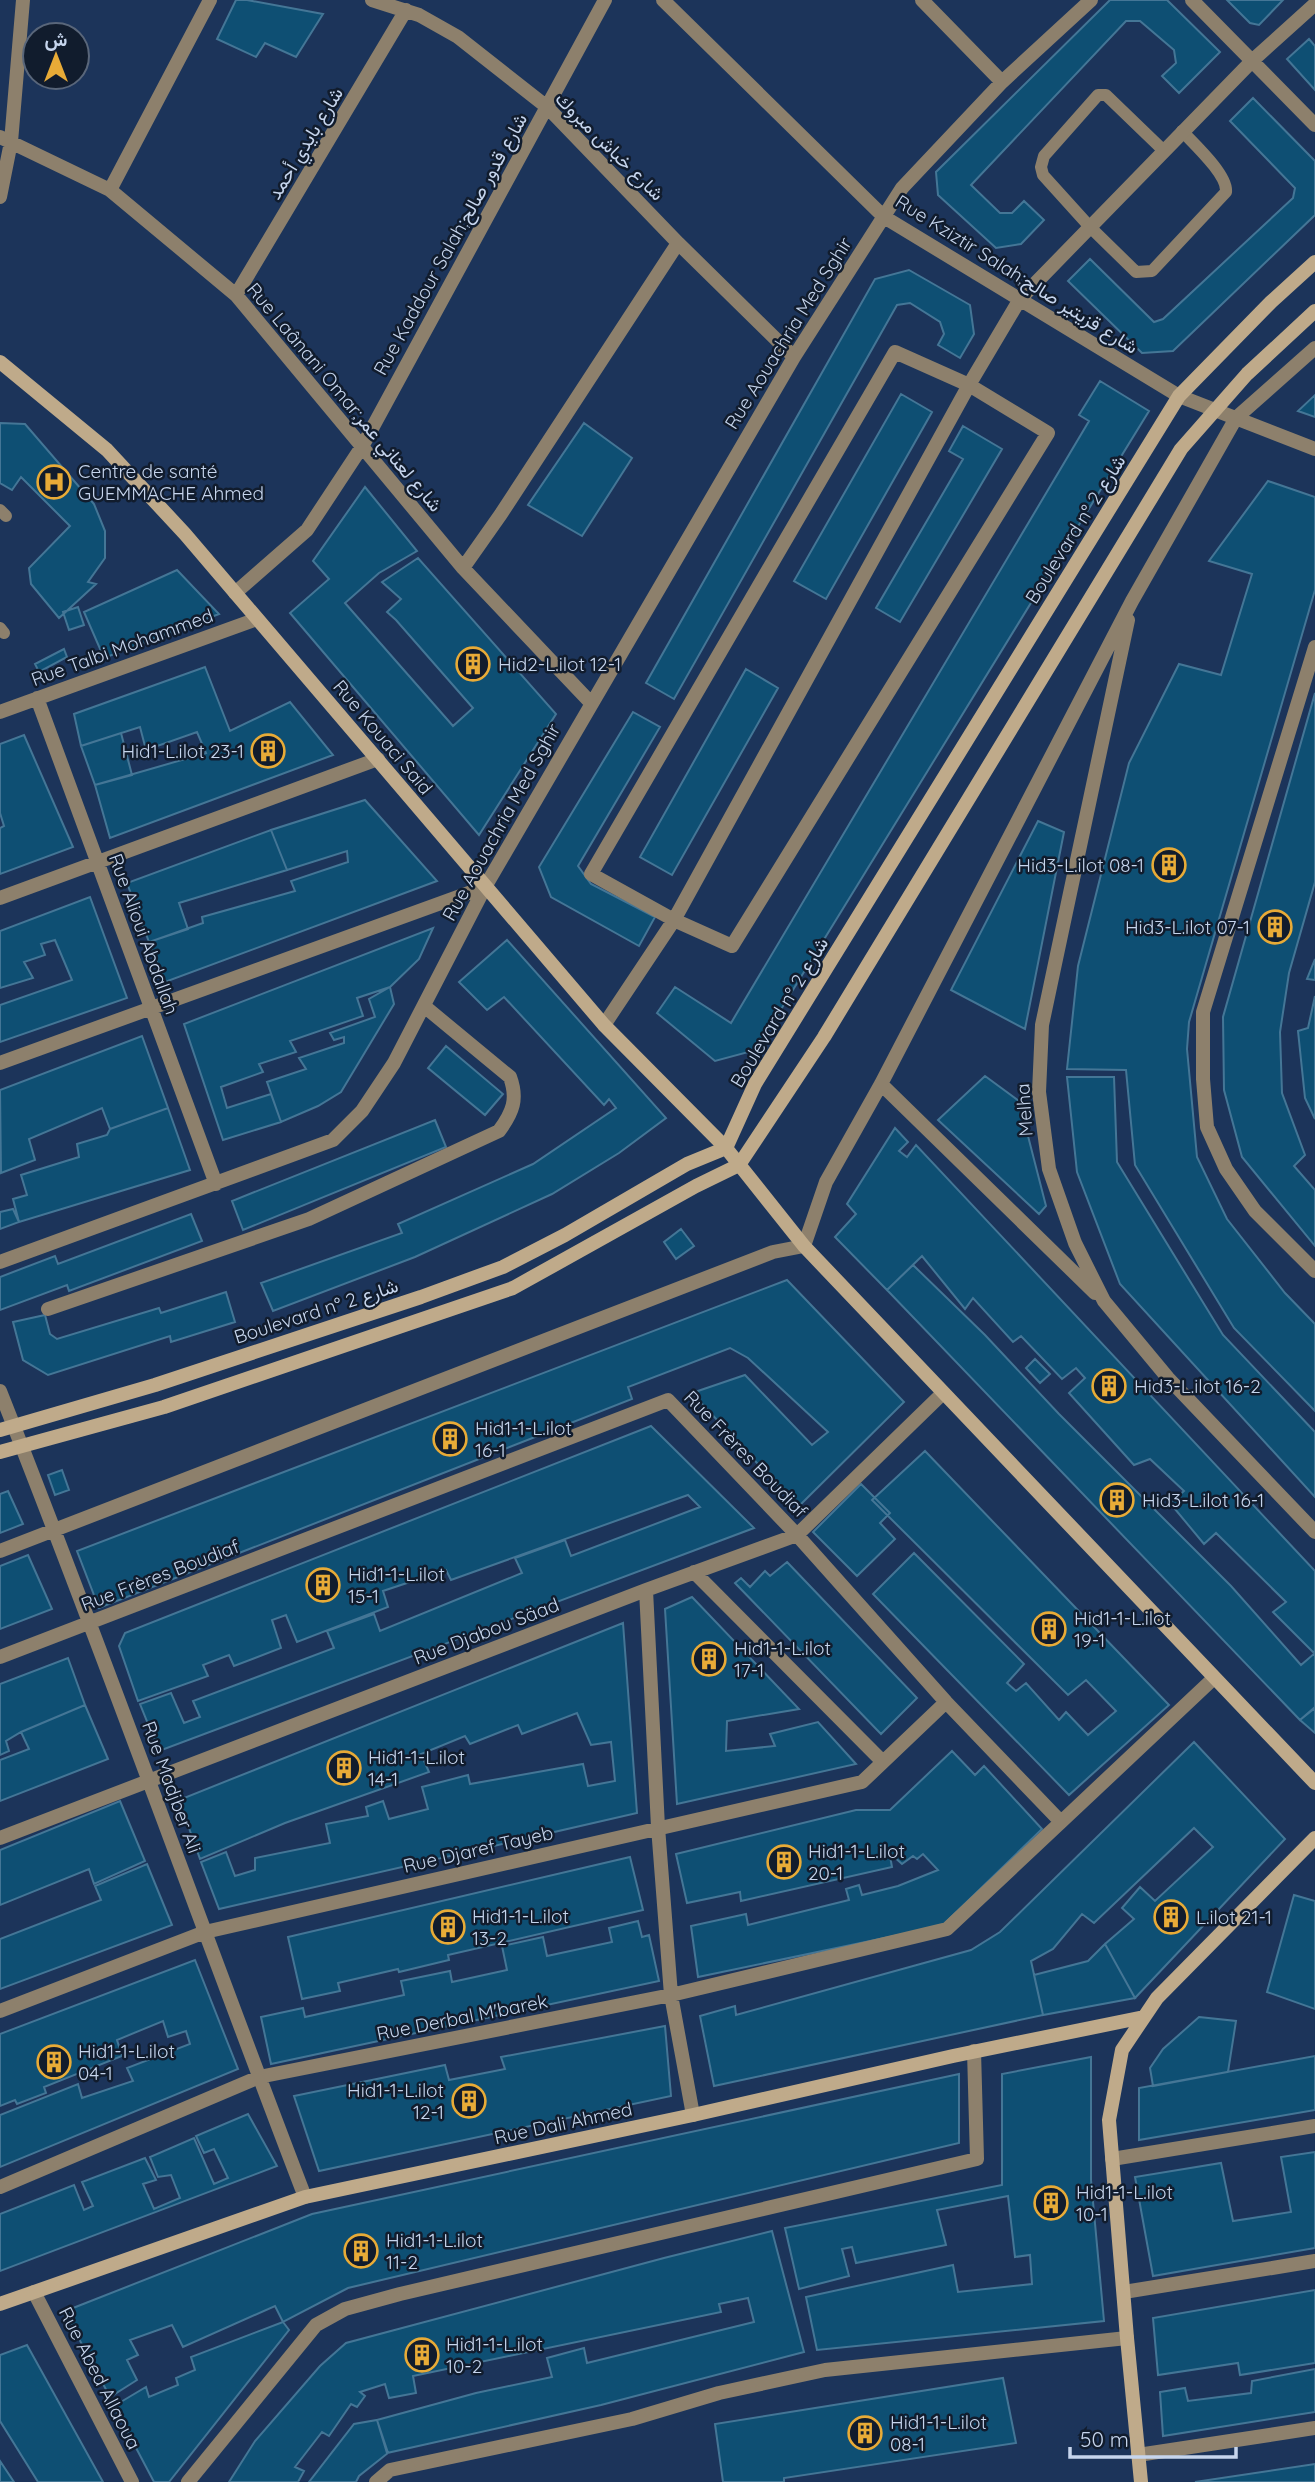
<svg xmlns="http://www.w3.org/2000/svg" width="1315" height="2482" font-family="Quicksand,Vazirmatn,sans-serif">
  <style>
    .building { fill: #0e4f73; stroke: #447696; stroke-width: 2 }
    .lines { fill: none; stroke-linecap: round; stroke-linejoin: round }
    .lane { stroke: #8d806c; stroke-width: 12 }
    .street { stroke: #8d806c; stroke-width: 14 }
    .secondary { stroke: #bfaa8a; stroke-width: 14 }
    .labels { text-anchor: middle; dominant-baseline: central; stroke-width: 5; stroke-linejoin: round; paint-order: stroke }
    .street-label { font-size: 19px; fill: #c6d5ed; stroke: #111c2d }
    .poi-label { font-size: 19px; fill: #c6d5ed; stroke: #111c2d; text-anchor: start }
  </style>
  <rect width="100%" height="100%" fill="#1c345a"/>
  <!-- building -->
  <path class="building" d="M236 0H247L323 14 296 57 265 43 256 57 217 39Z
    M1110 0H1167L1220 52 1179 93 1162 76 1176 63 1174 50 1140 21H1126L971 185 1000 213H1012L1024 201 1044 220 1021 244 996 248 938 195 936 172Z
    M1227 0H1283L1259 25 1250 23Z
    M1309 39 1315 46V90L1287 59Z
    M1253 98 1315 161V215L1173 351 1142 353 1068 281 1090 259 1154 322 1163 319 1293 198 1295 188 1230 121Z
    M909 270 970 305 974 334 960 358 938 345 944 334 940 322 910 303 897 305 674 699 646 683 875 279Z
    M1100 381 1149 411 756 1050 715 1061 657 1013 675 987 731 1023 1089 421 1079 415Z
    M901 394 932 412 826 599 794 581Z
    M1315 395V417L1298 411Z
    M0 423 25 424 94 504 105 531V558L88 582 96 584 59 618 31 584 29 568 70 526 21 477 12 490 0 483Z
    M584 423 632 458 582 536 528 505Z
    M963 426 1002 449 900 622 876 608 963 459 949 451Z
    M1268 481 1315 497V590L1189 1022 1187 1049 1197 1157 1227 1219 1285 1293 1315 1324V1411L1234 1328 1135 1165 1126 1070 1067 1069 1078 966 1129 763 1179 664 1221 675 1252 574 1209 561Z
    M365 487 417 551 379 573 345 603 453 726 473 708 396 620 387 612 401 599 382 582 418 558 556 714 479 835 290 613 329 579 313 561Z
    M177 570 219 614 104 658 84 612Z
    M78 607 84 625 69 630 63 612Z
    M64 649 67 657 39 672 35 664Z
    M205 667 230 731 290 702 333 755 110 838 95 785 206 753 197 732 146 750 140 727 81 746 74 714Z
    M746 669 778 688 672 875 640 857Z
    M1315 693V882L1289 973 1280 1032 1282 1093 1305 1155 1294 1166 1315 1190V1246L1242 1157 1224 1090 1223 1017Z
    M633 712 660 727 578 866 591 884 655 917 639 946 551 897 539 867Z
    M121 733 132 775 95 785 81 746Z
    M24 735 73 847 0 874V828L4 826 0 813V744Z
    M365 800 437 881 165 982 149 942 203 923 202 917 295 891 291 881 348 862 347 851 287 870 271 830Z
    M1038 821 1064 832 1025 1029 951 990Z
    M271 830 287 870 179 903 188 929 149 942 127 883Z
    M90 897 127 998 0 1042V1005L72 980 55 940 41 944 45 955 24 962 33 978 0 988V931Z
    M433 928 419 959 390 987 357 998 363 1016 290 1041 296 1052 259 1064 263 1072 221 1087 227 1108 271 1094 281 1122 223 1140 184 1024Z
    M507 940 666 1118 619 1153 552 1194 415 1257 273 1311 261 1283 402 1233 398 1224 533 1164 616 1108 609 1099 604 1105 504 997 487 1010 459 982Z
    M1315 959V980L1307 979Z
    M390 987 394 1004 341 1092 318 1106 281 1122 267 1082 306 1069 299 1058 344 1043V1037L334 1040 330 1033 375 1017 369 999Z
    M1315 996V1119L1305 1098 1298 1031 1308 1028Z
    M142 1036 168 1108 110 1129 102 1108 29 1139 35 1160 1 1173 0 1090Z
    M446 1046 503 1094 485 1115 428 1068Z
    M985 1076 1019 1101 1046 1206 1039 1214 938 1120Z
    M1067 1077H1114L1117 1162 1223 1335 1315 1432V1497L1120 1284 1077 1172Z
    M168 1108 190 1170 19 1222 13 1199 27 1195 21 1175 79 1157 77 1144 107 1135 110 1129Z
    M435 1120 446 1147 243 1230 232 1201Z
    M895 1128 908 1142 899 1151 907 1157 916 1145 1315 1571V1651L1313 1652 1273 1612 1286 1602 1216 1533 1204 1544 1170 1503 1184 1491 1150 1459 1134 1465 1069 1393 1085 1378 1076 1368 1062 1379 1021 1336 1013 1342 973 1298 965 1309 922 1256 887 1290 835 1237 856 1214 847 1204Z
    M13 1209 19 1222 0 1229V1212Z
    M191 1214 202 1241 69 1291 67 1285 0 1310V1277L55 1256 58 1264Z
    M681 1229 694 1246 676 1259 664 1242Z
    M913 1265 985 1335 1059 1414 1231 1586 1301 1665 1315 1653V1707L1300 1720 887 1290Z
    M787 1280 904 1402 798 1507 692 1393 745 1375 812 1445 828 1432 748 1358 730 1348 628 1387 632 1399 99 1608 77 1551Z
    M226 1292 235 1322 171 1342 170 1336 48 1375 23 1360 13 1322 45 1315 50 1334 57 1339 159 1308 161 1313Z
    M1035 1359 1050 1374 1040 1383 1026 1368Z
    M651 1426 754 1528 159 1751 140 1704 171 1693 184 1723 200 1717 193 1701 334 1648 327 1631 374 1614 380 1631 522 1573 515 1558 565 1540 571 1556 700 1507 688 1495 451 1580 446 1570 383 1591 388 1607 297 1642 286 1615 272 1620 281 1648 234 1666 229 1655 203 1665 208 1676 138 1701 119 1646 125 1633Z
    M925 1451 1169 1705 1069 1795 873 1594 914 1553 1024 1664 1007 1683 1016 1691 1026 1683 1059 1720 1066 1712 1088 1735 1116 1711 1086 1680 1068 1695 872 1500Z
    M62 1470 69 1490 55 1495 48 1475Z
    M861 1484 890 1513 880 1523 895 1539 857 1576 813 1532Z
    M8 1491 23 1524 0 1533V1494Z
    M28 1555 52 1609 0 1629V1566Z
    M787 1562 917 1698 881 1734 735 1583 741 1578 750 1587 765 1571 770 1576Z
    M692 1597 799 1709 727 1721 726 1751 775 1746 770 1734 818 1722 856 1764 677 1804 665 1609Z
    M623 1623 637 1813 219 1909 201 1862 226 1852 235 1876 255 1870V1858L330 1843 326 1824 368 1816 366 1807 383 1801 389 1819 428 1809 422 1787 468 1775 470 1784 583 1764 588 1786 615 1781 611 1742 591 1745 577 1713 522 1734 518 1725 470 1744 465 1736 421 1754 429 1772 285 1823 200 1859 179 1800Z
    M68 1658 85 1705 21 1732 6 1741 9 1751 0 1755V1684Z
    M85 1705 108 1759 0 1801V1760L29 1749 21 1732Z
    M1315 1708V1733L1300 1720Z
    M1194 1742 1285 1839 1135 1998 1105 1944 1134 1919 1122 1908 1140 1887 1155 1901 1213 1847 1194 1828 1094 1923 1082 1914 1053 1949 1031 1961 1043 2015 714 2086 700 2016 735 2006 736 2015 971 1950 1000 1932Z
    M952 1751 975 1775 984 1766 1042 1829 942 1926 698 1977 691 1926 746 1914 748 1925 849 1900 846 1889 859 1885 862 1895 898 1886 938 1870 923 1854 917 1859 913 1856 902 1864 892 1855 890 1856 892 1867 741 1901 740 1892 687 1903 676 1854 856 1810H890Z
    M120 1801 145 1861 94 1884 89 1869 0 1905V1850Z
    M630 1857 643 1910 448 1955 449 1960 399 1972 398 1969 338 1983 340 1991 302 1999 288 1937Z
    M147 1864 172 1925 0 1989V1939L101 1900 95 1886Z
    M1294 1895 1315 1901V2009L1267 1992Z
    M638 1921 642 1937 649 1935 659 1981 271 2064 261 2017 303 2008 305 2017 404 1995 401 1981 450 1971 452 1982 507 1970 502 1946 543 1937 547 1956 612 1942 609 1928Z
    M1105 1944 1135 1998 1043 2015 1034 1975 1088 1961Z
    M195 1960 238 2069 0 2167V2115L78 2084 82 2098 133 2081 127 2068 190 2044 186 2031 168 2037 163 2021 117 2040 122 2056 44 2087 46 2093 17 2104 15 2100 0 2106V2034Z
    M1199 2017 1236 2021 1228 2072 1153 2086 1150 2068 1163 2049Z
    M665 2026 671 2096 319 2171 294 2096 445 2065 449 2080 505 2069 501 2057Z
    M1315 2056V2110L1139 2140V2088Z
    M1091 2057V2180L1104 2321 817 2350 806 2297 953 2265 958 2292 1032 2284 1030 2255 1015 2257 1008 2196 937 2210 946 2245 856 2263 852 2247 842 2249 849 2276 799 2289 785 2228 1002 2185V2074Z
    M959 2074V2143L348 2288 283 2322 275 2306 183 2347 172 2325 130 2340 138 2355 127 2360 137 2380 110 2397 70 2322 68 2310 312 2214Z
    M248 2114 277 2166 0 2271V2214L74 2185 84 2210 93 2206 82 2182 145 2158 156 2180 143 2184 154 2209 180 2198 171 2175 158 2177 150 2157 194 2138 214 2184 228 2178 214 2149 204 2153 196 2136Z
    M1315 2152V2248L1153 2276 1135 2177 1221 2163 1233 2221 1291 2212 1281 2157Z
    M772 2231 804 2352 601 2405 387 2453 377 2420 476 2393 552 2377 547 2358 584 2348 587 2363 754 2322 748 2298 719 2304 721 2312 413 2376 416 2393 389 2398 385 2384 360 2392 365 2396 357 2407 351 2404 329 2436 322 2432 295 2467 304 2471 298 2482H229L255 2441 320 2366 346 2343 664 2258Z
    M1315 2290V2363L1240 2375 1238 2363 1158 2375 1153 2318Z
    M283 2322 289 2330 169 2482H154L114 2406 146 2387 149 2397 178 2385 176 2378 195 2370 191 2357Z
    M27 2345 103 2482H38L0 2421V2355Z
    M1315 2369V2412L1163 2436 1160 2392 1185 2388 1188 2401 1251 2393 1252 2381Z
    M1003 2378 1016 2443 784 2478V2482H723L715 2424Z
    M377 2420 388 2453 359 2476 356 2482H309L354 2424Z
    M0 2461 14 2482H0Z
    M1315 2464V2482H1195Z"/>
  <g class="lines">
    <!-- lane -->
    <path class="lane" d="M1163 150 1106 95H1098L1044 156 1041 167 1043 175 1090 227 1136 272 1152 271 1226 192C1228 175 1194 144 1182 131
      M0 510 6 516
      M0 628 4 633"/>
    <!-- street -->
    <path class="street" d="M372 0 419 15 458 37 547 107 678 243 794 357
      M663 0 884 217 1179 396 1315 449
      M922 0 1002 82
      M1192 0 1315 125
      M0 137 110 190 236 295 463 568 591 703
      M110 190 210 0
      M0 197 11 142 23 0
      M236 295 406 10
      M895 352 969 385 1048 433 732 946 674 920 591 874Z
      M463 568 501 514 678 243
      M235 593 307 530 363 445 605 0
      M1128 620 1042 1025 1039 1092 1049 1169 1075 1243 1104 1301 1168 1378 1315 1532
      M1315 647 1203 1012V1079L1207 1127 1226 1169 1255 1211 1315 1271
      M37 698 216 1184
      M0 712 257 619
      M0 898 378 759
      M604 1025 674 920 969 385 1020 299 1253 60 1315 4
      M0 1063 485 887
      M881 1084 1095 1293
      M0 1262 333 1140 362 1111 394 1063 485 887 794 357 902 188 1002 82 1091 0
      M48 1309 309 1219 499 1131C513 1112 518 1099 510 1077L424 1006
      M0 1391C106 1658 202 1929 305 2197
      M0 1551 773 1252 804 1246 826 1182 881 1084 1132 601 1236 418 1315 348
      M694 1572 883 1762
      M646 1590 658 1827 671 1995 693 2115
      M0 1657 668 1400 797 1535 946 1702 1061 1822 947 1929 671 1995 259 2077 0 2187
      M1061 1822 1214 1678
      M0 1838 646 1590 797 1535 942 1394
      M0 2011 205 1932 862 1782 946 1702
      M1112 2159 1315 2126
      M34 2292 132 2482
      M1124 2292 1315 2261
      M1138 2455 1315 2428
      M188 2482 316 2325 345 2309 400 2294 977 2159 974 2051
      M376 2482 390 2470 632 2419 719 2393 825 2370 1127 2338"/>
    <!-- secondary -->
    <path class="secondary" d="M0 362 107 450 185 534 604 1025 726 1148 804 1246 1315 1783
      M0 1430 155 1385 421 1297 503 1267 565 1235 687 1164 726 1148 755 1084 1179 396 1271 302 1315 262
      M0 1452 164 1407 513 1288 696 1186 739 1165 824 1037 1181 449 1247 374 1315 311
      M0 2304 305 2197 693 2115 953 2056 1144 2017
      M1141 2482 1127 2338 1109 2120 1122 2050 1157 1998 1315 1838"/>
  </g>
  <!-- icons -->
  <defs>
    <symbol id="hospital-ring" viewBox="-11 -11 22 22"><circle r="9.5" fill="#111c2d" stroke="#e8ab37" stroke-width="1.5"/><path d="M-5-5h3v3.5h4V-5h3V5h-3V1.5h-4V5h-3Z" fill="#e8ab37"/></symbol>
    <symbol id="building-ring" viewBox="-11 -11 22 22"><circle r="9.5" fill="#111c2d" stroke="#e8ab37" stroke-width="1.5"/><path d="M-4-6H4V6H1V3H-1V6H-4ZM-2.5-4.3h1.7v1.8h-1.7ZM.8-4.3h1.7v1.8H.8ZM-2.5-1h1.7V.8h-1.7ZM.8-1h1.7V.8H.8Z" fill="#e8ab37"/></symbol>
  </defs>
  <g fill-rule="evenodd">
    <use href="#hospital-ring" x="35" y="463" width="38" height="38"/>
    <use href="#building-ring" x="454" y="645" width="38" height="38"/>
    <use href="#building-ring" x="249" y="732" width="38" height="38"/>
    <use href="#building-ring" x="1150" y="846" width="38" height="38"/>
    <use href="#building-ring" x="1256" y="908" width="38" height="38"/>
    <use href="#building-ring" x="1090" y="1367" width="38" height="38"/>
    <use href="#building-ring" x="431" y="1420" width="38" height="38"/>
    <use href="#building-ring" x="1098" y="1481" width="38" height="38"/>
    <use href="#building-ring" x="304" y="1566" width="38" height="38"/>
    <use href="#building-ring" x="1030" y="1610" width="38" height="38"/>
    <use href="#building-ring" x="690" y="1640" width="38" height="38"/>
    <use href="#building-ring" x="325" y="1749" width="38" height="38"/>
    <use href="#building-ring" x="765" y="1843" width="38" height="38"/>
    <use href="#building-ring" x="1152" y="1898" width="38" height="38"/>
    <use href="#building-ring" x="429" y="1908" width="38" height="38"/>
    <use href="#building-ring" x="35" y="2043" width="38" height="38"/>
    <use href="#building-ring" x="450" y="2082" width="38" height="38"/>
    <use href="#building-ring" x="1032" y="2184" width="38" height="38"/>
    <use href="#building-ring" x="342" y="2232" width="38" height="38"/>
    <use href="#building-ring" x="403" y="2336" width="38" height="38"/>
    <use href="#building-ring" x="846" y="2414" width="38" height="38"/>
  </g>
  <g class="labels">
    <!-- street labels -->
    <g class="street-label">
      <text transform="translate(305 143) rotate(-59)">شارع بايدي أحمد</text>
      <text transform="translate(610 146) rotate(45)">شارع خباش مبروك</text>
      <text transform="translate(450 244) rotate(-61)">Rue Kaddour Salah;شارع قدور صالح</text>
      <text transform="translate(1017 274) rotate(32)">Rue Kziztir Salah;شارع قزيتير صالح</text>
      <text transform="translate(788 333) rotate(-58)">Rue Aouachria Med Sghir</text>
      <text transform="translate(345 397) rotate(50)">Rue Laânani Omar;شارع لعناني عمر</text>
      <text transform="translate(1075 529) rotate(-58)">Boulevard n° شارع 2</text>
      <text transform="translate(122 647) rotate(-20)">Rue Talbi Mohammed</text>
      <text transform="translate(383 737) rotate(50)">Rue Kouaci Said</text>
      <text transform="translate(501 822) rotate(-61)">Rue Aouachria Med Sghir</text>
      <text transform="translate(144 934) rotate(70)">Rue Alioui Abdallah</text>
      <text transform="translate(779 1012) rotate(-59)">Boulevard n° شارع 2</text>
      <text transform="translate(1024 1110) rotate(-94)">Melha</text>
      <text transform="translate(316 1311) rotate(-18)">Boulevard n° شارع 2</text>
      <text transform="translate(746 1454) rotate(46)">Rue Frères Boudiaf</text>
      <text transform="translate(160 1575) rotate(-21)">Rue Frères Boudiaf</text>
      <text transform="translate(486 1631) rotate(-21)">Rue Djabou Säad</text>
      <text transform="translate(172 1787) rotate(70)">Rue Madjber Ali</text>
      <text transform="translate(478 1849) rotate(-13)">Rue Djaref Tayeb</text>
      <text transform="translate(462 2017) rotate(-11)">Rue Derbal M'barek</text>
      <text transform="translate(563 2123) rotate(-12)">Rue Dali Ahmed</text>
      <text transform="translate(100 2378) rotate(63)">Rue Abed Allaoua</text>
    </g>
    <!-- poi labels -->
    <g class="poi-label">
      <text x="78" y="471">Centre de santé<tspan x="78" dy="22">GUEMMACHE Ahmed</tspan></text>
      <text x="498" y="664">Hid2-L.ilot 12-1</text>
      <text x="244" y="751" text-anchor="end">Hid1-L.ilot 23-1</text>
      <text x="1144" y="865" text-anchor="end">Hid3-L.ilot 08-1</text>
      <text x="1250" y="927" text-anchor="end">Hid3-L.ilot 07-1</text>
      <text x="1134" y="1386">Hid3-L.ilot 16-2</text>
      <text x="475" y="1428">Hid1-1-L.ilot<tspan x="475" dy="22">16-1</tspan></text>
      <text x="1142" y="1500">Hid3-L.ilot 16-1</text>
      <text x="348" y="1574">Hid1-1-L.ilot<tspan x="348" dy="22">15-1</tspan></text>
      <text x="1074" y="1618">Hid1-1-L.ilot<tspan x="1074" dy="22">19-1</tspan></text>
      <text x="734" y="1648">Hid1-1-L.ilot<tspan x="734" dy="22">17-1</tspan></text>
      <text x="368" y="1757">Hid1-1-L.ilot<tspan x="368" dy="22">14-1</tspan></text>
      <text x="808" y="1851">Hid1-1-L.ilot<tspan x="808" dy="22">20-1</tspan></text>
      <text x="472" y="1916">Hid1-1-L.ilot<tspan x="472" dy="22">13-2</tspan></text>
      <text x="1196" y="1917">L.ilot 21-1</text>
      <text x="78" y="2051">Hid1-1-L.ilot<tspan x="78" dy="22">04-1</tspan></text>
      <text x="444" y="2090" text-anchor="end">Hid1-1-L.ilot<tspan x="444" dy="22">12-1</tspan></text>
      <text x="1076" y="2192">Hid1-1-L.ilot<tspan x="1076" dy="22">10-1</tspan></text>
      <text x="386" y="2240">Hid1-1-L.ilot<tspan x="386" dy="22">11-2</tspan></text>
      <text x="446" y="2344">Hid1-1-L.ilot<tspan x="446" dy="22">10-2</tspan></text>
      <text x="890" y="2422">Hid1-1-L.ilot<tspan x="890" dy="22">08-1</tspan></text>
    </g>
  </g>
  <!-- north arrow -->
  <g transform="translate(56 56)"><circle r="33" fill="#111c2d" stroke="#59667a" stroke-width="2"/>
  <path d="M0-5L12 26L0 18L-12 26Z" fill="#e8ab37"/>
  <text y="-10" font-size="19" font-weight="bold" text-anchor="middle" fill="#c6d5ed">ش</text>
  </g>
  <!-- scale -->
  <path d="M1070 2447v10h166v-10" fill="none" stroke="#c6d5ed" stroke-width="3.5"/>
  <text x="1080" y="2447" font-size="21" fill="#c6d5ed" stroke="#111c2d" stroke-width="5" paint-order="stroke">50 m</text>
</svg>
